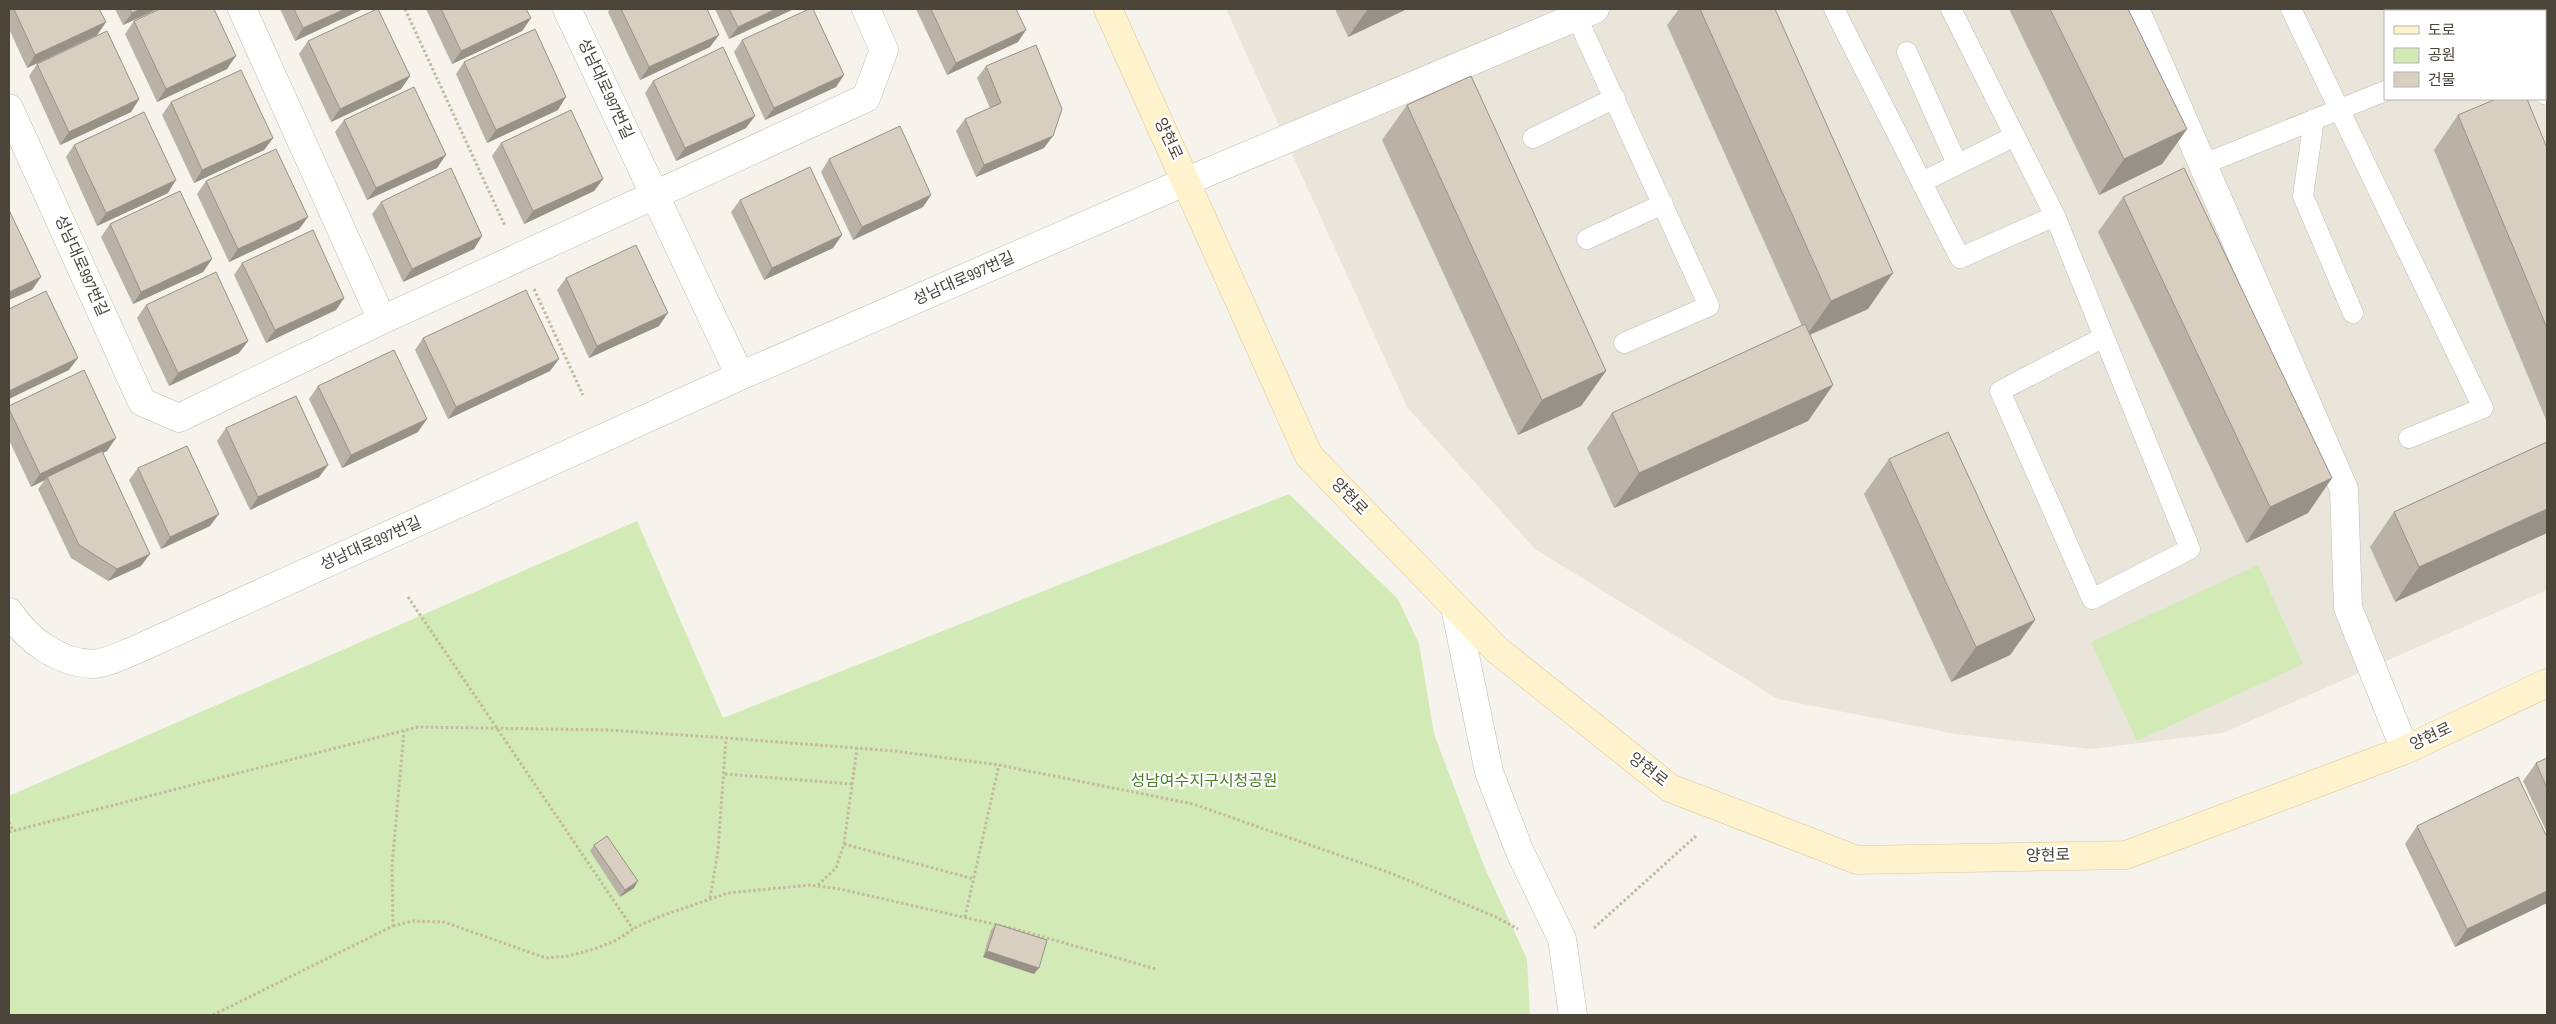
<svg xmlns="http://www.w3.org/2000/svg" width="2556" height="1024" font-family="'Sofia Sans Condensed','Noto Sans KR',sans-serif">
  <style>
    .residential { fill: #eae5da; fill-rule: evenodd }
    .green { fill: #d2eab5 }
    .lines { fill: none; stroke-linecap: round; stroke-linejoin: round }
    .service-casing { stroke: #c2bbae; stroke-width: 21 }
    .minor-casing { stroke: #c2bbae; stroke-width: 29 }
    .secondary-casing { stroke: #d6c79b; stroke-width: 29 }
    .path { stroke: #c4b79f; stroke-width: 3; stroke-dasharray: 2.5 2.5; stroke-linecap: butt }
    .service { stroke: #fff; stroke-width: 20 }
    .minor { stroke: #fff; stroke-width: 28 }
    .secondary { stroke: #fff3cd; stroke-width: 28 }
    .wall { fill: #bab2a6 }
    .shaded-wall { fill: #979187 }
    .building { fill: #d8cfc1; stroke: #979187 }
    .labels { text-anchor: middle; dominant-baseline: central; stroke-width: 4.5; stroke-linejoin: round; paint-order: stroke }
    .street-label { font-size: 16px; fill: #4b4439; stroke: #fff }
    .park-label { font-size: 16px; fill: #4a7f2a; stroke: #fff }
  </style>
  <rect width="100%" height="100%" fill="#f6f3ec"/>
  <!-- residential -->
  <path class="residential" d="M1226 9H2547V590L2223 733 2091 749 1956 734 1778 699 1535 549 1407 407ZM2385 11H2545V99H2385Z"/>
  <!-- green -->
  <path class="green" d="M1289 494 1398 599 1419 644 1434 734 1484 866 1527 959 1530 1015H9V796L637 521 723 718Z
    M2258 565 2303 664 2137 741 2091 642Z"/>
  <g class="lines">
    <defs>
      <path id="service" d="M1573 9 1709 306 1624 343
        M1834 9 1960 258 2055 216 1951 9
        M2291 9 2483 408 2409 438
        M2458 11 2459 9
        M1907 52 1957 164
        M2545 94 2547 95
        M2314 119 2303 196 2353 313
        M1533 138 1615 98
        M2204 164 2385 91
        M1922 182 2015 136
        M2055 216 2190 549 2092 599 2000 391 2104 337
        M1587 239 1663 204"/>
      <path id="minor" d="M242 9 382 320
        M567 9 740 376
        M2135 9 2344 489 2348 608 2405 750
        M9 108 142 402 179 418 382 320 866 98 884 50 866 9
        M1455 607 1489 772 1520 852 1562 939 1573 1015
        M9 612C28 640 57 662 92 664 105 664 122 655 133 651L740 376 1187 181 1595 9"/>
      <path id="secondary" d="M1108 9 1309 456 1497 650 1670 788 1857 860 2126 855 2405 750 2547 683"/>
    </defs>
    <!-- service casing -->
    <use href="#service" class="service-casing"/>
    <!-- minor casing -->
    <use href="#minor" class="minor-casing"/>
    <!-- secondary casing -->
    <use href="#secondary" class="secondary-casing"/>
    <!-- path -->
    <path class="path" d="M405 9 505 226
      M534 289 583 395
      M408 597 633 929
      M725 774 852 784
      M9 822 13 831
      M9 832 418 727 608 730 726 738 895 751 999 765 1193 804 1393 874 1496 917 1518 929
      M844 844 974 879
      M818 885 836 868 844 844 857 748
      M710 898 718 851 726 738
      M965 917 999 765
      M393 926 413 921 444 922 546 958 568 956 594 949 615 941 638 926 661 916 728 893 810 885 840 889 1015 929 1156 969
      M1594 928 1697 835
      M213 1015 393 926 392 866 404 731"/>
    <!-- service -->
    <use href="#service" class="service"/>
    <!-- minor -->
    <use href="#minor" class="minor"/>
    <!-- secondary -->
    <use href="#secondary" class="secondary"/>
  </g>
  <!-- wall -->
  <path class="wall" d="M9 9H99L106 22 97 35 27 68 9 29Z
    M115 9H158L123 25Z
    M280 9H363L295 41Z
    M426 9H526L531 18 522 31 452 64Z
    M610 9H707L710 47 640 80 608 12Z
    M715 9H794L729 39Z
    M916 9H1016L1018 42 947 75Z
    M1335 9H1407L1348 37Z
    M1679 9H1775L1868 309 1810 335 1833 385 1808 421 1614 508 1587 448 1612 413 1802 326 1667 25Z
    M2009 9H2128L2187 129 2162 164 2099 195Z
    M2492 9H2547V24L2545 25V11H2494Z
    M134 21 227 69 157 102 125 34Z
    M742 40 836 87 765 120 734 52Z
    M308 41 410 76 401 89 331 122 299 54Z
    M464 62 558 110 487 143 456 74Z
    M37 64 139 99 131 112 60 145 29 76Z
    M986 66 1044 148 976 177 956 131 965 119 990 108 977 78Z
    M653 81 746 128 676 161 645 93Z
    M171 102 273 138 264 150 194 183 162 115Z
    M1407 105 1606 371 1581 406 1518 435 1382 140Z
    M2458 115 2547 148V422L2434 150Z
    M344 120 437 168 367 200 335 132Z
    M501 143 603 179 594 191 524 224 492 156Z
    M74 145 168 193 97 226 66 157Z
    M829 159 931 195 923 207 853 240 821 172Z
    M206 181 308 217 299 229 229 262 197 194Z
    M2123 197 2332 478 2308 513 2246 543 2098 232Z
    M740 200 842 235 833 248 764 280 731 212Z
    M381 202 482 236 474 249 403 282 372 214Z
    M110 224 212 259 203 272 133 304 101 237Z
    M242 263 344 298 336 310 266 343 234 275Z
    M566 278 659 326 589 358 557 290Z
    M146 305 248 341 239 353 169 386 137 318Z
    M423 338 550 371 448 419 415 350Z
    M318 386 418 432 342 468 309 399Z
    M9 406 107 451 102 453 141 566 108 581 71 558 38 489 45 480 31 487 9 440Z
    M226 428 328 465 319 477 250 510 217 441Z
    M2547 442V533L2395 602 2370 547 2394 512Z
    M1889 459 2035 620 2010 655 1951 682 1864 494Z
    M138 468 210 526 161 549 129 480Z
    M2547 758V833L2523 781 2536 763Z
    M2417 826 2547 837V903L2455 947 2405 844Z
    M594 845 634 888 620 897 590 851Z
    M996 924 1034 974 983 957 991 930Z"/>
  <!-- shaded-wall -->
  <path class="shaded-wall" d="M140 9H158L123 25 132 13Z
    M345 9H363L295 41 303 28Z
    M776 9H794L729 39 738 27Z
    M1368 9H1407L1348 37Z
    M2535 9H2547V24L2545 25V11H2533Z
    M531 18 522 31 452 64 461 51Z
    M106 22 97 35 27 68 35 55Z
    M1026 30 1018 42 947 75 956 63Z
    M719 35 710 47 640 80 649 67Z
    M236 56 227 69 157 102 166 89Z
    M844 75 836 87 765 120 774 108Z
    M410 76 401 89 331 122 340 109Z
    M566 97 558 110 487 143 496 130Z
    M139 99 131 112 60 145 69 132Z
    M755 116 746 128 676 161 685 148Z
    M2187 129 2162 164 2099 195 2124 159Z
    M1053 136 1044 148 976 177 984 165Z
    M273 138 264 150 194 183 202 170Z
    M446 155 437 168 367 200 376 188Z
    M603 179 594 191 524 224 533 211Z
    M176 180 168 193 97 226 106 213Z
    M931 195 923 207 853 240 862 227Z
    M308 217 299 229 229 262 238 249Z
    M842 235 833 248 764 280 772 268Z
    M482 236 474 249 403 282 412 269Z
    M212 259 203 272 133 304 141 292Z
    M1893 273 1868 309 1806 336 1831 301Z
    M41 277 32 290 9 300V292Z
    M344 298 336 310 266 343 275 330Z
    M668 313 659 326 589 358 597 346Z
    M248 341 239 353 169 386 178 373Z
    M78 358 69 370 9 399V391Z
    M559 359 550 371 448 419 456 407Z
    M1606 371 1581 406 1518 435 1542 400Z
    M1833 385 1808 421 1614 508 1639 473Z
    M427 419 418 432 342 468 351 455Z
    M116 438 107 451 48 479 47 477 45 480 31 487 40 474Z
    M328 465 319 477 250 510 258 497Z
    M2332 478 2308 513 2246 543 2270 507Z
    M2547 509V533L2395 602 2419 567Z
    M219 514 210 526 161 549 170 537Z
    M150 554 141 566 108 581 117 569Z
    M2035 620 2010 655 1951 682 1976 647Z
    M638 881 634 888 620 897 625 890Z
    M2547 891V903L2455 947 2467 929Z
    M987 951 1039 968 1034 974 983 957Z"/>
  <!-- building -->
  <path class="building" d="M14 9H99L106 22 35 55Z
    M130 9H140L132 13Z
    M160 9H214L236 56 166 89 134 21Z
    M294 9H345L303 28Z
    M377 9H378L410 76 340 109 308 41Z
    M441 9H526L531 18 461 51Z
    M621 9H707L719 35 649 67Z
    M729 9H776L738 27Z
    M809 9H813L844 75 774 108 742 40Z
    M931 9H1016L1026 30 956 63Z
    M1700 9H1775L1893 273 1831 301Z
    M2050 9H2128L2187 129 2124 159Z
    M535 29 566 97 496 130 464 62Z
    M107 31 139 99 69 132 37 64Z
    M1036 45 1062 109 1053 136 984 165 965 119 1001 103 986 66Z
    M723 47 755 116 685 148 653 81Z
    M241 70 273 138 202 170 171 102Z
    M1471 76 1606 371 1542 400 1407 105Z
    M414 87 446 155 376 188 344 120Z
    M2496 99H2527L2547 148V328L2458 115Z
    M571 110 603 179 533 211 501 143Z
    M144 112 176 180 106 213 74 145Z
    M900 126 931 195 862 227 829 159Z
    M276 149 308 217 238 249 206 181Z
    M810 167 842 235 772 268 740 200Z
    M451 168 482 236 412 269 381 202Z
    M2184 168 2332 478 2270 507 2123 197Z
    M180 191 212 259 141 292 110 224Z
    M9 210 41 277 9 292Z
    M313 230 344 298 275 330 242 263Z
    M636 245 668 313 597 346 566 278Z
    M216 272 248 341 178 373 146 305Z
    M526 290 559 359 456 407 423 338Z
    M46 291 78 358 9 391V309Z
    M1805 324 1833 385 1639 473 1612 413Z
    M394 350 427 419 351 455 318 386Z
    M84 370 116 438 40 474 9 409V406Z
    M296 396 328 465 258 497 226 428Z
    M1948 432 2035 620 1976 647 1889 459Z
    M2547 442V509L2419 567 2394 512Z
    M187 446 219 514 170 537 138 468Z
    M102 451 150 554 117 569 79 545 47 477Z
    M2547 758V788L2536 763Z
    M2518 777 2547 837V891L2467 929 2417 826Z
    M607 836 638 881 625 890 594 845Z
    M996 924 1047 940 1039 968 987 951Z"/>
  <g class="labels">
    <!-- street labels -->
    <g class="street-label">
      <text transform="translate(605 89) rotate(65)">성남대로997번길</text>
      <text transform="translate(1168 139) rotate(65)">양현로</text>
      <text transform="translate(81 266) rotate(66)">성남대로997번길</text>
      <text transform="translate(964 279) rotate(-24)">성남대로997번길</text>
      <text transform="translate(1349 497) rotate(46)">양현로</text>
      <text transform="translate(371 544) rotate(-24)">성남대로997번길</text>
      <text transform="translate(2431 737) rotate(-25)">양현로</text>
      <text transform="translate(1648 770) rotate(38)">양현로</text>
      <text transform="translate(2048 856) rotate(-1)">양현로</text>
    </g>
    <!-- park labels -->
    <g class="park-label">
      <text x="1204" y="781">성남여수지구시청공원</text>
    </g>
  </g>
  <!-- border -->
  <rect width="2556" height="1024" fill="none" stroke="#4b4439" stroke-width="20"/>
  <!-- legend -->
  <rect x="2384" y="10" width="162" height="90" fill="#ffffff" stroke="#b7b4b0"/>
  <rect x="2394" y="26" width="25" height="8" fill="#fff3cd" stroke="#b7b4b0"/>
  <text x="2428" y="35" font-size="15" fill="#4b4439">도로</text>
  <rect x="2394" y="48" width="25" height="15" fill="#d2eab5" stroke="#b7b4b0"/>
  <text x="2428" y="60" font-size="15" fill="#4b4439">공원</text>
  <rect x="2394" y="72" width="25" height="15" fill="#d8cfc1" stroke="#b7b4b0"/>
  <text x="2428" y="85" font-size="15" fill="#4b4439">건물</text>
</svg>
